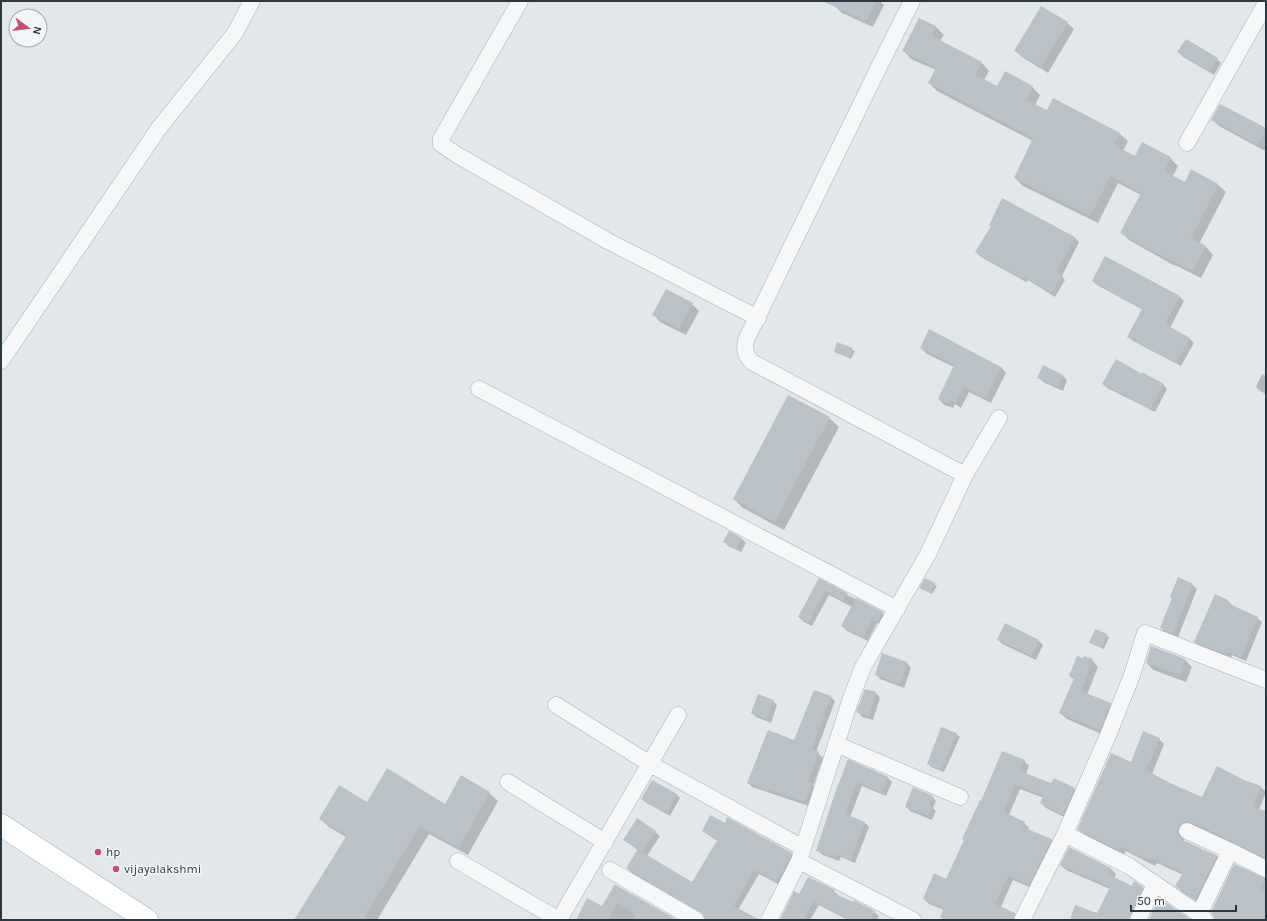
<svg xmlns="http://www.w3.org/2000/svg" width="1267" height="921" font-family="Karla,sans-serif">
  <style>
    .shadow { fill: #0003 }
    .building { fill: #bac1c7 }
    .lines { fill: none; stroke-linecap: round; stroke-linejoin: round }
    .minor-casing { stroke: #a7afb4; stroke-width: 17 }
    .secondary-casing { stroke: #a7afb4; stroke-width: 23 }
    .minor { stroke: #f5f7f8; stroke-width: 16 }
    .secondary { stroke: #fff; stroke-width: 22 }
    .poi-dot { fill: #c94e72; stroke: #f2f5f7; stroke-width: 1.5 }
    .labels { text-anchor: middle; dominant-baseline: central; stroke-width: 3; stroke-linejoin: round; paint-order: stroke }
    .poi-label { font-size: 12px; fill: #2b3741; stroke: #f2f5f7; text-anchor: start }
  </style>
  <rect width="100%" height="100%" fill="#e2e7ea"/>
  <!-- shadow -->
  <path class="shadow" d="M837 1H880L884 5 873 27 842 13 835 6Z
    M919 19 936 27 944 35 940 41 982 63 989 71 984 80 998 87H1032L1040 95 1035 105 1047 112 1054 99 1120 134 1128 141 1123 151 1135 158H1170L1178 166 1173 176 1185 183 1192 171 1218 185 1226 192 1199 244 1206 247 1213 255 1201 278 1175 265V266L1129 240 1121 232 1141 195 1118 183 1098 223 1023 186 1015 178 1033 141 937 91 929 83 936 70 911 59 904 51Z
    M1067 23 1074 29 1048 73 1022 57 1016 51Z
    M1179 52 1217 59 1221 63 1214 75 1183 57Z
    M1221 105 1266 129V148L1265 151 1219 126 1212 119Z
    M1002 200 1075 238 1079 242 1062 276 1065 280 1055 297 1028 280 1026 282 981 257 976 252 992 226Z
    M1106 257 1180 297 1184 301 1170 328 1189 338 1194 343 1181 366 1133 341 1128 337 1143 310 1097 285 1093 281Z
    M692 304 699 311 686 335 660 322 654 315Z
    M838 344 855 351 851 359 835 352Z
    M921 348 1001 367 1006 373 991 403 969 392 961 408 955 404 953 408 944 405 939 399 954 367 927 354Z
    M1043 367 1063 376 1067 380 1063 391 1043 382 1038 377Z
    M1262 374 1266 376V394L1260 391 1256 387Z
    M1142 375 1163 384 1167 389 1155 412 1107 388 1103 384Z
    M829 418 839 427 784 530 743 508 734 499Z
    M729 532 742 539 746 543 741 552 728 546 724 541Z
    M926 579 937 586 932 594 921 588Z
    M1179 579 1193 585 1197 589 1178 637 1165 633 1161 628Z
    M819 580 882 613 887 618 882 626 877 623 868 641 847 631 842 626 852 607 829 595 812 626 804 622 799 617Z
    M1216 596 1228 601 1232 605 1231 607 1257 618 1262 622 1246 661 1232 655 1231 658 1199 646 1195 642Z
    M1005 625 1039 641 1043 645 1036 660 1002 644 998 639Z
    M1096 630 1109 637 1104 649 1090 643Z
    M1152 647 1185 660 1192 667 1186 682 1153 670 1147 663Z
    M883 654 907 663 911 668 904 688 880 679 876 674Z
    M1092 660 1098 667 1087 695 1110 704 1116 711 1106 736 1067 719 1060 713 1074 680 1070 676Z
    M815 691 831 697 835 701 816 752 823 758 813 786 815 789 809 806 752 787 748 783 795 741Z
    M876 693 880 698 873 720 862 717 858 712Z
    M773 701 777 705 771 723 756 717 752 713Z
    M956 734 960 737 944 772 931 767 928 763Z
    M1159 739 1164 744 1152 774 1169 783 1202 798 1243 780 1261 787 1266 792 1259 810 1266 813V860L1183 833 1184 841 1217 856 1222 862 1201 904 1182 892 1177 886 1183 875 1157 863 1155 866 1126 851 1124 855 1084 835 1078 829 1131 764Z
    M849 761 888 778 892 782 886 796 862 786 850 817 865 823 869 827 855 863 841 857 839 861 823 855 818 851Z
    M1024 761 1029 766 1026 774 1052 785 1074 789 1079 794 1068 819 1046 808 1041 803 1044 798 1020 789 1009 815 1024 823 1029 828 1028 831 1051 840 1056 845 1034 889 1013 880 1001 907 1014 913 1020 919 1019 920H944L941 917 944 910 929 904 924 899 947 880 982 802Z
    M653 781 677 795 680 798 670 816 645 802 642 798Z
    M489 793 498 801 468 855 429 834 377 920H296L346 837 329 827 320 819 367 803 445 805Z
    M932 796 936 801 933 808 936 811 932 820 910 811 906 806Z
    M703 831 791 853 796 858 782 886 759 874 738 910 751 920H706L705 915 632 873 627 868 638 850 624 840 655 832 660 836 647 856 692 884 718 841 708 835Z
    M1061 865 1111 869 1116 874 1114 878 1132 887 1142 888 1148 893 1136 920H1071L1098 914 1110 889 1066 870Z
    M1235 865 1266 880V920H1215Z
    M615 885 675 920H581L602 907Z
    M834 891 839 896 853 904 874 912 879 916 877 920H846V919L819 905 810 920H781L799 895Z"/>
  <!-- building -->
  <path class="building" d="M822 1H876L866 21Z
    M1041 6 1068 22 1041 67 1014 51Z
    M919 18 936 26 932 36 982 62 976 75 997 86 1005 71 1033 86 1026 100 1047 110 1053 98 1120 133 1114 145 1135 156 1142 142 1171 157 1164 171 1185 182 1191 169 1218 184 1191 238 1206 246 1193 271 1167 258V259L1120 233 1141 193 1110 176 1090 216 1014 178 1033 138 928 83 936 68 902 51Z
    M1186 39 1218 58 1209 72 1177 52Z
    M1220 104 1266 128 1258 145 1211 120Z
    M1002 198 1075 237 1057 272 1062 275 1051 293 1023 277 1022 279 975 252 991 226 989 225Z
    M1105 256 1180 296 1165 324 1190 338 1176 363 1127 337 1142 309 1092 281Z
    M666 289 693 303 679 329 652 315Z
    M929 329 1001 367 986 398 964 387 955 403 949 400 948 403 938 399 954 365 920 348Z
    M837 342 853 348 849 358 834 352Z
    M1116 359 1142 374V372L1164 384 1150 409 1102 384Z
    M1043 365 1063 375 1058 387 1037 378Z
    M788 395 830 417 775 522 733 499Z
    M729 531 742 538 736 549 723 542Z
    M1178 577 1193 584 1173 634 1160 628 1172 598 1170 597Z
    M819 578 847 593 843 601 825 591 808 623 798 617Z
    M925 578 935 583 930 593 919 588Z
    M1215 594 1228 600 1227 603 1258 617 1242 657 1227 652 1226 654 1194 642Z
    M856 598 883 612 877 623 872 620 863 637 841 626Z
    M1005 623 1039 640 1032 656 997 640Z
    M1095 629 1107 634 1102 648 1089 643Z
    M1151 646 1185 659 1180 675 1146 663Z
    M882 653 907 662 900 684 875 675Z
    M1077 656 1083 658 1084 656 1093 659 1081 691 1111 703 1100 730 1059 713 1074 678 1069 676Z
    M865 689 876 692 869 716 856 712Z
    M814 690 831 696 812 749 819 752 808 782 812 783 805 802 747 783 768 730 794 740Z
    M758 694 774 700 766 719 751 713Z
    M941 727 957 733 941 770 927 764Z
    M1143 731 1160 738 1146 770 1170 783 1202 797 1217 766 1244 780 1261 786 1253 807 1266 811V858L1191 822H1187L1182 823 1179 827 1178 831 1179 837 1183 840 1217 856 1195 900 1175 886 1183 873 1151 858 1150 861 1121 847 1119 850 1077 830 1111 753 1131 762Z
    M1002 751 1025 760 1020 771 1051 783 1054 778 1075 788 1063 815 1040 803 1043 796 1015 784 1004 812 1025 822 1022 827 1052 839 1029 885 1008 876 995 904 1015 913 1013 920H947L940 917 944 908 923 899 934 873 946 879 964 840 962 839 980 800 981 801Z
    M848 759 888 777 882 792 857 782 845 814 865 822 851 860 836 854 835 857 816 851 835 793Z
    M387 768 445 804 461 775 490 792 459 848 420 826 363 920H294L347 835 319 819 339 785 367 802Z
    M652 780 677 794 667 813 641 799Z
    M913 787 933 796 929 804 932 806 928 816 905 807Z
    M710 815 725 823 727 817 792 853 777 882 754 870 734 906 760 920H705L704 916 701 912 626 868 638 849 623 840 637 818 656 831 642 852 692 882 718 839 702 831Z
    M1069 847 1111 868 1108 874 1132 886 1134 881 1143 887 1129 920H1070L1075 905 1097 913 1110 887 1060 865Z
    M1234 864 1266 878 1261 889 1266 891V920H1214V917L1211 912Z
    M808 877 835 890 833 893 853 902 854 900 875 911 870 920H845L846 917 814 901 803 920H780L794 891 799 894Z
    M615 884 616 885 677 920H633L635 914 617 903 609 920H576L587 898 602 906Z
    M1159 898 1191 920H1149Z"/>
  <g class="lines">
    <defs>
      <path id="minor" d="M520 1 441 139V144L457 155 608 241 758 318
        M912 1 877 71 746 340C744 349 745 355 752 362L965 475
        M1187 143 1266 3
        M1 361 159 128 235 33 252 1
        M479 389 897 609
        M556 705 650 764 803 848
        M836 744 960 797
        M508 782 605 842
        M1187 831 1230 851
        M1065 834 1129 866 1199 914
        M458 861 559 920 678 715
        M610 870 696 920
        M769 920 799 861
        M913 920 799 861 851 698 863 667 928 554 965 475 999 418
        M1022 920 1065 834 1109 733 1132 675 1145 633 1266 680
        M1138 920 1155 884
        M1205 920 1199 914 1230 851 1266 869"/>
      <path id="secondary" d="M1 825 147 920"/>
    </defs>
    <!-- minor casing -->
    <use href="#minor" class="minor-casing"/>
    <!-- secondary casing -->
    <use href="#secondary" class="secondary-casing"/>
    <!-- minor -->
    <use href="#minor" class="minor"/>
    <!-- secondary -->
    <use href="#secondary" class="secondary"/>
  </g>
  <!-- markers -->
  <g class="poi-dot">
    <circle cx="98" cy="852" r="4"/>
    <circle cx="116" cy="869" r="4"/>
  </g>
  <g class="labels">
    <!-- poi labels -->
    <g class="poi-label">
      <text x="106" y="852">hp</text>
      <text x="124" y="869">vijayalakshmi</text>
    </g>
  </g>
  <!-- border -->
  <rect width="1267" height="921" fill="none" stroke="#2b3741" stroke-width="4"/>
  <!-- north arrow -->
  <g transform="translate(28 28) rotate(105)"><circle r="19" fill="#f2f5f7" stroke="#a2a9ae"/>
  <path d="M0-3L7 15L0 10L-7 15Z" fill="#c94e72"/>
  <text y="-6" font-size="11" font-weight="bold" text-anchor="middle" fill="#2b3741">N</text>
  </g>
  <!-- scale -->
  <path d="M1131 905v6h105v-6" fill="none" stroke="#2b3741" stroke-width="2"/>
  <text x="1137" y="905" font-size="12" fill="#2b3741" stroke="#f2f5f7" stroke-width="3" paint-order="stroke">50 m</text>
</svg>
